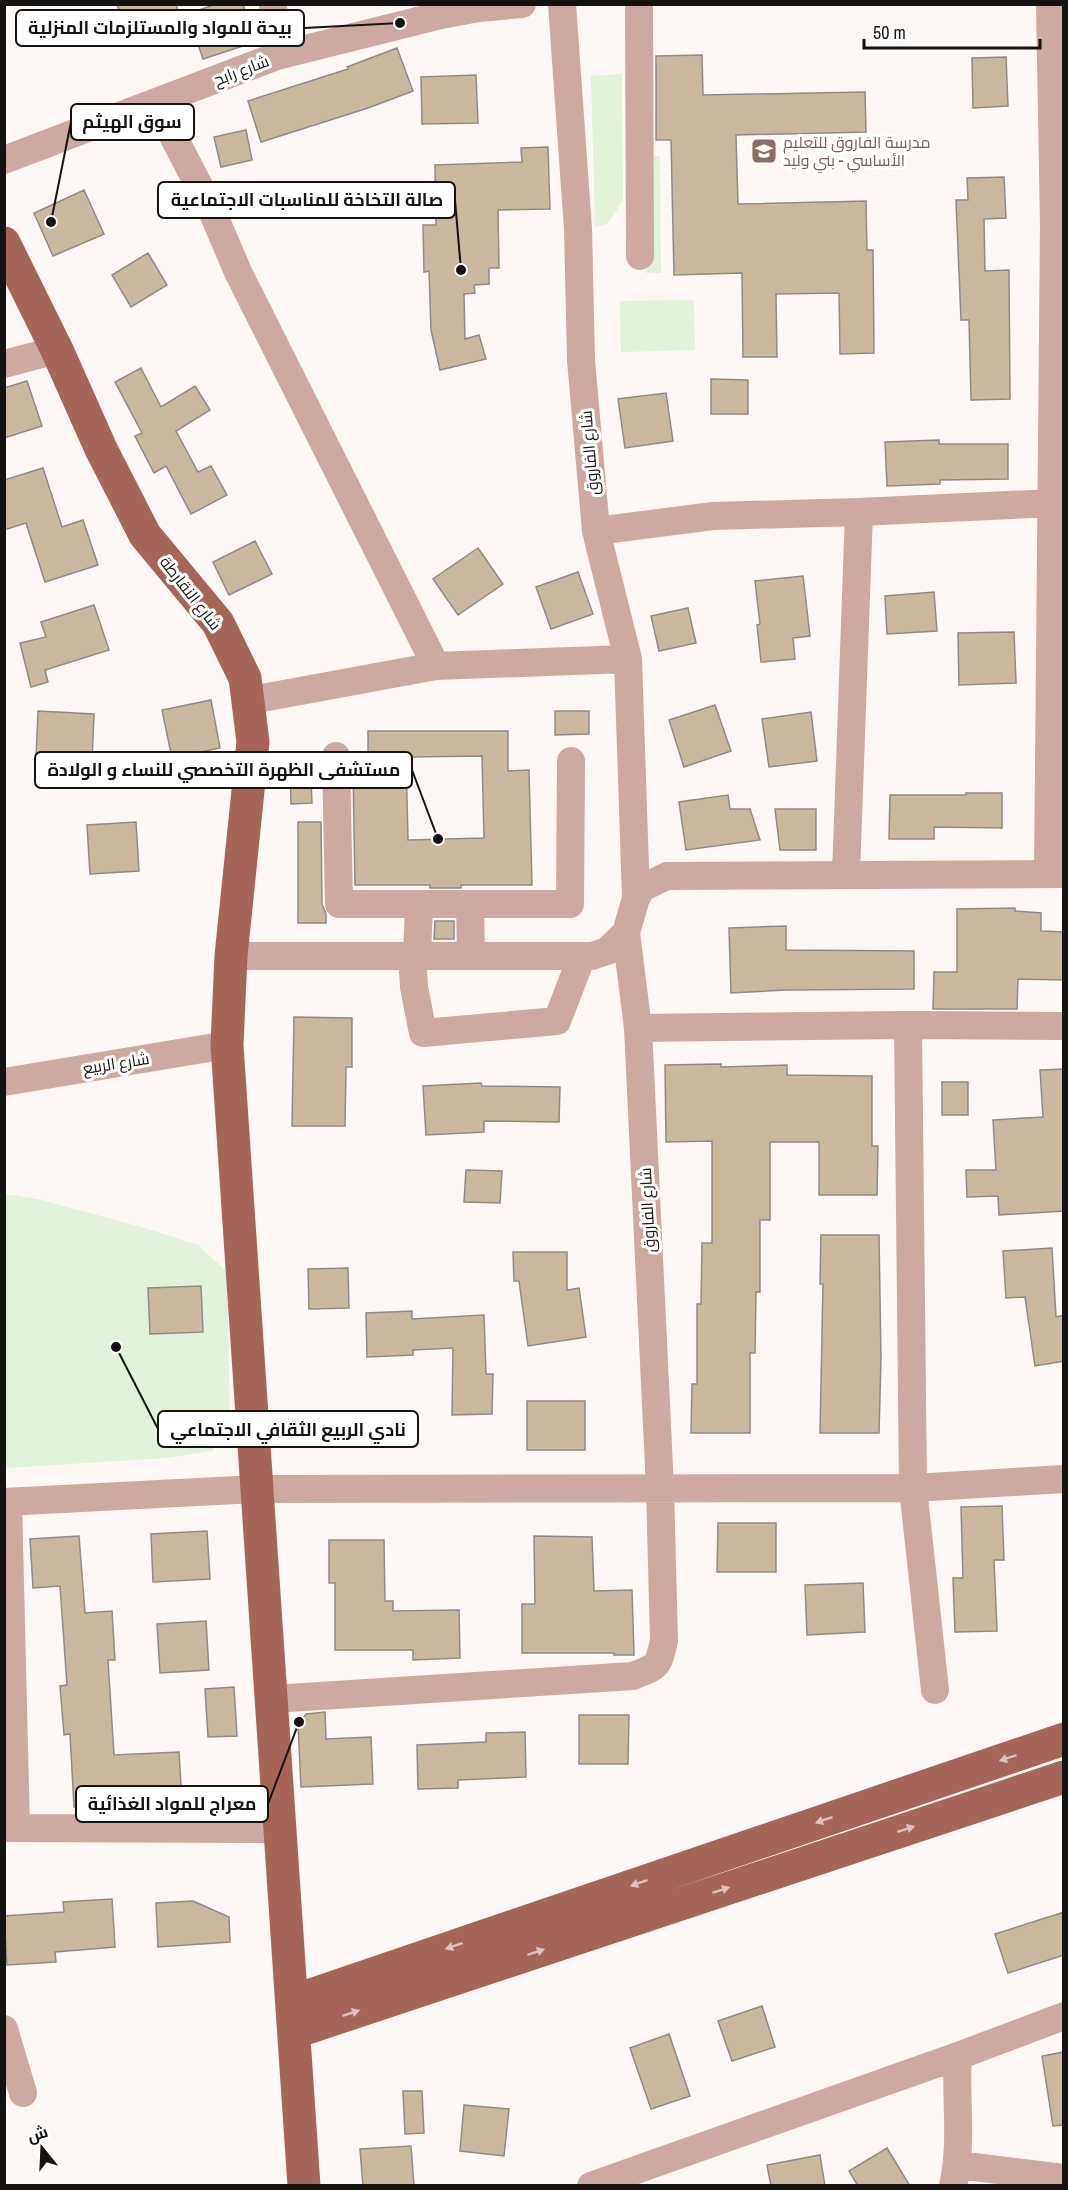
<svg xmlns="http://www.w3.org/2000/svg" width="1068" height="2190" font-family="'Archivo Narrow',Cairo,sans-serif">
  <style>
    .green { fill: #e1f1da }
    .building { fill: #cab99f; stroke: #8e8b87; stroke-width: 1.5; fill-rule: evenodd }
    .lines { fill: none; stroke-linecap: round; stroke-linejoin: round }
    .minor { stroke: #cea9a1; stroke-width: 28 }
    .major { stroke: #a56658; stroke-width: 33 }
    .oneway { fill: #dbc2bc }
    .labels { text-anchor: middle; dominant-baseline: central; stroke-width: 6; stroke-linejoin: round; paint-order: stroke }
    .street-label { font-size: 16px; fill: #151312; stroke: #fff }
    .education-label { font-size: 16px; fill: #785e54; stroke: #fff; text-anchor: start }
    .leader { fill: none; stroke: #151312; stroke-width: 2 }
    .callout-dot { fill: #151312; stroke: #fff; stroke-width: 2 }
    .callout { fill: #fff; stroke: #151312; stroke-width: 2 }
    .callout-label { font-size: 18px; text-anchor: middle; font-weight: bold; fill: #151312 }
  </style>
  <rect width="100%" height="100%" fill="#fdf7f5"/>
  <!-- green -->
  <path class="green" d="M622 74 623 200 608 223 595 227 591 76Z
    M644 156H660L661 273H646Z
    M694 300 695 350 621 352 620 301Z
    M5 1194 37 1199 145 1228 198 1245 227 1272 230 1423 212 1451 166 1458 5 1468Z"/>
  <!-- building -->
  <path class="building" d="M117 4H176L183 28 131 45Z
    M216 4H243L255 42 203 59 188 14Z
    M397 48 413 91 368 108 261 142 248 101 348 69 347 67Z
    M702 55 703 95 865 92 866 132 736 135 738 204 866 201 867 250H873L874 353 840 354 839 293 776 294 777 357H743L742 273 674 275 671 140H656V56Z
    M1006 57 1008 106 973 108 972 58Z
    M476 75 478 123 422 124 421 77Z
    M246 130 252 160 221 167 214 137Z
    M548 147 550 209 498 210 499 268H489V284L474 285 475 293 464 294 465 339 479 335 486 359 440 370 431 330 429 271 424 272 423 225H436L435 165 522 162 521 148Z
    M1004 177 1006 218 984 219 985 271 1009 270 1010 399 971 400 969 320H961L956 200H968L967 178Z
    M84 190 104 234 53 256 34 213Z
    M148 253 167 285 131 307 112 275Z
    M141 368 161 407 195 386 210 410 176 431 198 472 211 466 227 495 191 514 166 466 154 473 135 436 142 433 115 382Z
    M711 379 748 380V414H711Z
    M27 381 42 426 4 438V388Z
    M666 393 673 441 625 448 618 399Z
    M939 440V444H1008V479L940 480V484L887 486 885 442Z
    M43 468 62 527 83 520 98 565 45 582 26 523 4 530V480Z
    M255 541 272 574 229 595 213 562Z
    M478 548 503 584 458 615 433 579Z
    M578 572 593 614 551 629 536 587Z
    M803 576 810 636 793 638 795 659 761 662 757 625 760 624 755 581Z
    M934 592 937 631 887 634 885 596Z
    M94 605 109 650 45 670 48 682 31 687 20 643 46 637 41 622Z
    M688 608 696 643 659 651 651 616Z
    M1014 632 1016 683 959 685 958 633Z
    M211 700 220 748 172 758 162 710Z
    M715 705 731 751 684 767 669 720Z
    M38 711 94 714 92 761 36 758Z
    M555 711H589V734L555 735Z
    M811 712 817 761 769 767 762 719Z
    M368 731H508V771L529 770 532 885H461V888H430V885H355L353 769H368ZM482 756 484 838 408 840 406 757Z
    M310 760 312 803 291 804 290 761Z
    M966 793H1002V828L934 827V839H889L890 795H966Z
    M728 795 730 809H750L760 840 686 850 679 802Z
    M775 809H816V850H780Z
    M136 822 139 871 90 874 87 825Z
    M298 822H321L322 904 326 914V923H298Z
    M1015 908V911L1041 913V931L1064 932V980L1018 979 1017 1009H933L934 972H957V909Z
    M435 921H454V939H434Z
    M786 926V950L914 951V989L787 990 731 993 729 928Z
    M294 1017 352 1018V1067H346L345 1126H292Z
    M721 1064V1067L787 1065V1075L872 1076V1146H878L877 1195H819V1142H770V1220H760V1292H756L755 1353H750V1433H691L692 1384H697V1304H701L702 1243H712V1141L666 1142 665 1065Z
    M1064 1069V1211L999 1215 998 1196 967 1197 966 1170H996L993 1120 1043 1117 1040 1070Z
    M942 1082H968V1115H942Z
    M481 1083 482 1086 560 1087 559 1122 484 1121V1132L426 1135 423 1086Z
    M466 1170 502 1171 500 1203 464 1202Z
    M821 1235H879L881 1359 879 1433H820L823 1284H820Z
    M1052 1248 1056 1317 1064 1315V1361L1035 1366 1025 1297 1006 1298 1003 1251Z
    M513 1252H567V1290L579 1288 586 1337 528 1346 519 1281H514Z
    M348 1268 349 1308 309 1309 308 1269Z
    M201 1286 203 1332 150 1334 148 1288Z
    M412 1311V1319L484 1315 486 1374H493L492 1414 452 1415 453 1348 413 1350V1355L367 1357 366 1313Z
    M527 1401H585V1450H527Z
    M1002 1506 1004 1560H994L997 1631 955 1632 953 1578H963L961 1507Z
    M718 1523H776V1572H717Z
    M207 1531 210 1579 153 1582 151 1534Z
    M79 1536 85 1613 112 1611 115 1660H108L114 1755 179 1752 181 1786 122 1788 123 1803 74 1807 70 1734 64 1735 60 1686 67 1685 60 1586 33 1588 30 1539Z
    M534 1536 592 1537 594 1591 632 1590 634 1655H614V1653H522V1604H535Z
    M329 1540H384L385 1601H393V1611L459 1610 460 1658 413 1660V1650H335V1583H329Z
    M863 1583 865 1632 807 1635 805 1585Z
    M206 1621 209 1670 160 1673 157 1624Z
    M234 1687 237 1736 208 1737 205 1689Z
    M325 1712 326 1739 371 1737 373 1784 301 1787 298 1724 306 1714Z
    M579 1715H629L628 1764H579Z
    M525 1732 526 1777 458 1780V1788L418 1789 417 1745 486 1742V1733Z
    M112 1899 115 1947 55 1952 56 1962 7 1965 4 1916 64 1912 63 1902Z
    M193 1901 229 1917 230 1942 158 1947 156 1903Z
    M1064 1912V1955L1008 1973 995 1934Z
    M762 2006 775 2047 732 2061 718 2021Z
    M669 2034 690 2096 651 2109 630 2048Z
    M1064 2052V2125L1053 2126 1042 2056Z
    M403 2091H422L424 2133 405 2134Z
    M464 2105 509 2109 504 2156 460 2151Z
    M411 2146 414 2186H363L360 2149Z
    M887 2148 910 2186H858L849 2171Z
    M820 2155 825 2186H771L767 2165Z"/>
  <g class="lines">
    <!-- minor -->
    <path class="minor" d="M273 4 277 56
      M562 4 578 229 581 360 596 531 628 659 636 898
      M639 4 640 256
      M156 103 212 211 238 272 436 666
      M4 160 277 56 441 15 479 8 522 4
      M4 364 57 350
      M596 531 713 516 859 512 1053 503
      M246 701 436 666 628 659
      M336 756 339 904H570L571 761
      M1048 874 1054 225 1050 4
      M846 875 859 512
      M470 904 471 956
      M412 955 414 987 423 1033 557 1021 582 956
      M417 955 419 904
      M231 956H592L607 951 626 933 636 898 642 888 667 876 1064 874
      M908 1025 913 1488 935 1690
      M638 1028 908 1025 1064 1026
      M4 1082 227 1045
      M4 1502 257 1489 913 1488 1064 1479
      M8 1502 16 1828
      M273 1699 633 1676C658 1666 658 1667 664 1641L660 1488 638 1028 626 933
      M4 1828 280 1829
      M4 2029 23 2093
      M958 2165 1064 2178
      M591 2186 958 2056 1064 2016
      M953 2186C963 2140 955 2102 958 2056"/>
    <!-- major -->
    <path class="major" d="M4 243 57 350 101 449 145 535 218 623 245 678 253 742 231 956 227 1045 304 2186
      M293 2001 1064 1739
      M295 2032 1064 1777"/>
  </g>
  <!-- one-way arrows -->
  <defs><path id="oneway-solid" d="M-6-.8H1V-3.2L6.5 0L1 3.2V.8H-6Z" transform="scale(1.5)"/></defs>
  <g class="oneway">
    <use href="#oneway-solid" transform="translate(1008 1758) rotate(161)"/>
    <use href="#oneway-solid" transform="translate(824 1820) rotate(161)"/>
    <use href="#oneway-solid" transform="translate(906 1829) rotate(-18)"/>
    <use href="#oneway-solid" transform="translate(639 1883) rotate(161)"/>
    <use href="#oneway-solid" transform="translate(721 1890) rotate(-18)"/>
    <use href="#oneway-solid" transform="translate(454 1946) rotate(161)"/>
    <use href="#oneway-solid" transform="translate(536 1952) rotate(-18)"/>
    <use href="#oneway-solid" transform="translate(351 2013) rotate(-18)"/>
  </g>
  <!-- icons -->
  <defs>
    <symbol id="school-square" viewBox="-11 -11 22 22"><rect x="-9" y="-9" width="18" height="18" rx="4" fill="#8d6e63" stroke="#fff"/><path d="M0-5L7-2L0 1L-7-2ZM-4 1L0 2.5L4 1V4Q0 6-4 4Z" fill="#fff"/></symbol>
  </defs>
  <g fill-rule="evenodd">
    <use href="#school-square" x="749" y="136" width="30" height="30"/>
  </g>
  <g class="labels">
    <!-- street labels -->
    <g class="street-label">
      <text transform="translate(241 70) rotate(-21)">شارع رابح</text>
      <text transform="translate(589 453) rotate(-95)">شارع الفاروق</text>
      <text transform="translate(191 593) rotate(52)">شارع النقارطة</text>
      <text transform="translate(116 1063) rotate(-9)">شارع الربيع</text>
      <text transform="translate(647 1210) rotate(-93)">شارع الفاروق</text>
    </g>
    <!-- education labels -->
    <g class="education-label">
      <text x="783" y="142">مدرسة الفاروق للتعليم<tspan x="783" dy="18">الأساسي - بني وليد</tspan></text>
    </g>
  </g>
  <!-- callouts -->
  <path class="leader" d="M400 23L304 28M51 222L71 122M461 270L455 200M438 839L412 770M116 1347L158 1429M299 1722L268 1804"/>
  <g class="callout-dot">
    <circle cx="400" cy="23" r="6"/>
    <circle cx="51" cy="222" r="6"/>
    <circle cx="461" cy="270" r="6"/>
    <circle cx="438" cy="839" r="6"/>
    <circle cx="116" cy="1347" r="6"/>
    <circle cx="299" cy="1722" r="6"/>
  </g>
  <g class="callout">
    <rect x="16" y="10" width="288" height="36" rx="6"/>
    <rect x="71" y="104" width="123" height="36" rx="6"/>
    <rect x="158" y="182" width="297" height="36" rx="6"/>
    <rect x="35" y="752" width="377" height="36" rx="6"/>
    <rect x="158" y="1411" width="260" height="36" rx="6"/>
    <rect x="76" y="1786" width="192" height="36" rx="6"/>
  </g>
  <g class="callout-label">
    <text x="160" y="34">بيحة للمواد والمستلزمات المنزلية</text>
    <text x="132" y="128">سوق الهيثم</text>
    <text x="307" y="206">صالة التخاخة للمناسبات الاجتماعية</text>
    <text x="224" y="776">مستشفى الظهرة التخصصي للنساء و الولادة</text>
    <text x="288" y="1436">نادي الربيع الثقافي الاجتماعي</text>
    <text x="172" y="1810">معراج للمواد الغذائية</text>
  </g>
  <!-- border -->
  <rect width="1068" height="2190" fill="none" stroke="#151312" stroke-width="12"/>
  <!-- north arrow -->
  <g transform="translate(42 2148) rotate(342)" stroke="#ffffff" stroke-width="4.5" paint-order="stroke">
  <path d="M0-4.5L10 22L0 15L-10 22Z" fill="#151312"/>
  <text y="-9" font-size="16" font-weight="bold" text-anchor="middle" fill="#151312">ش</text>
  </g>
  <!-- scale -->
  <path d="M864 39v9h176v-9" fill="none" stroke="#151312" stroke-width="3"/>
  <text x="873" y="39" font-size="18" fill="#151312" stroke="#ffffff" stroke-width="4.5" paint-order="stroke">50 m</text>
</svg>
